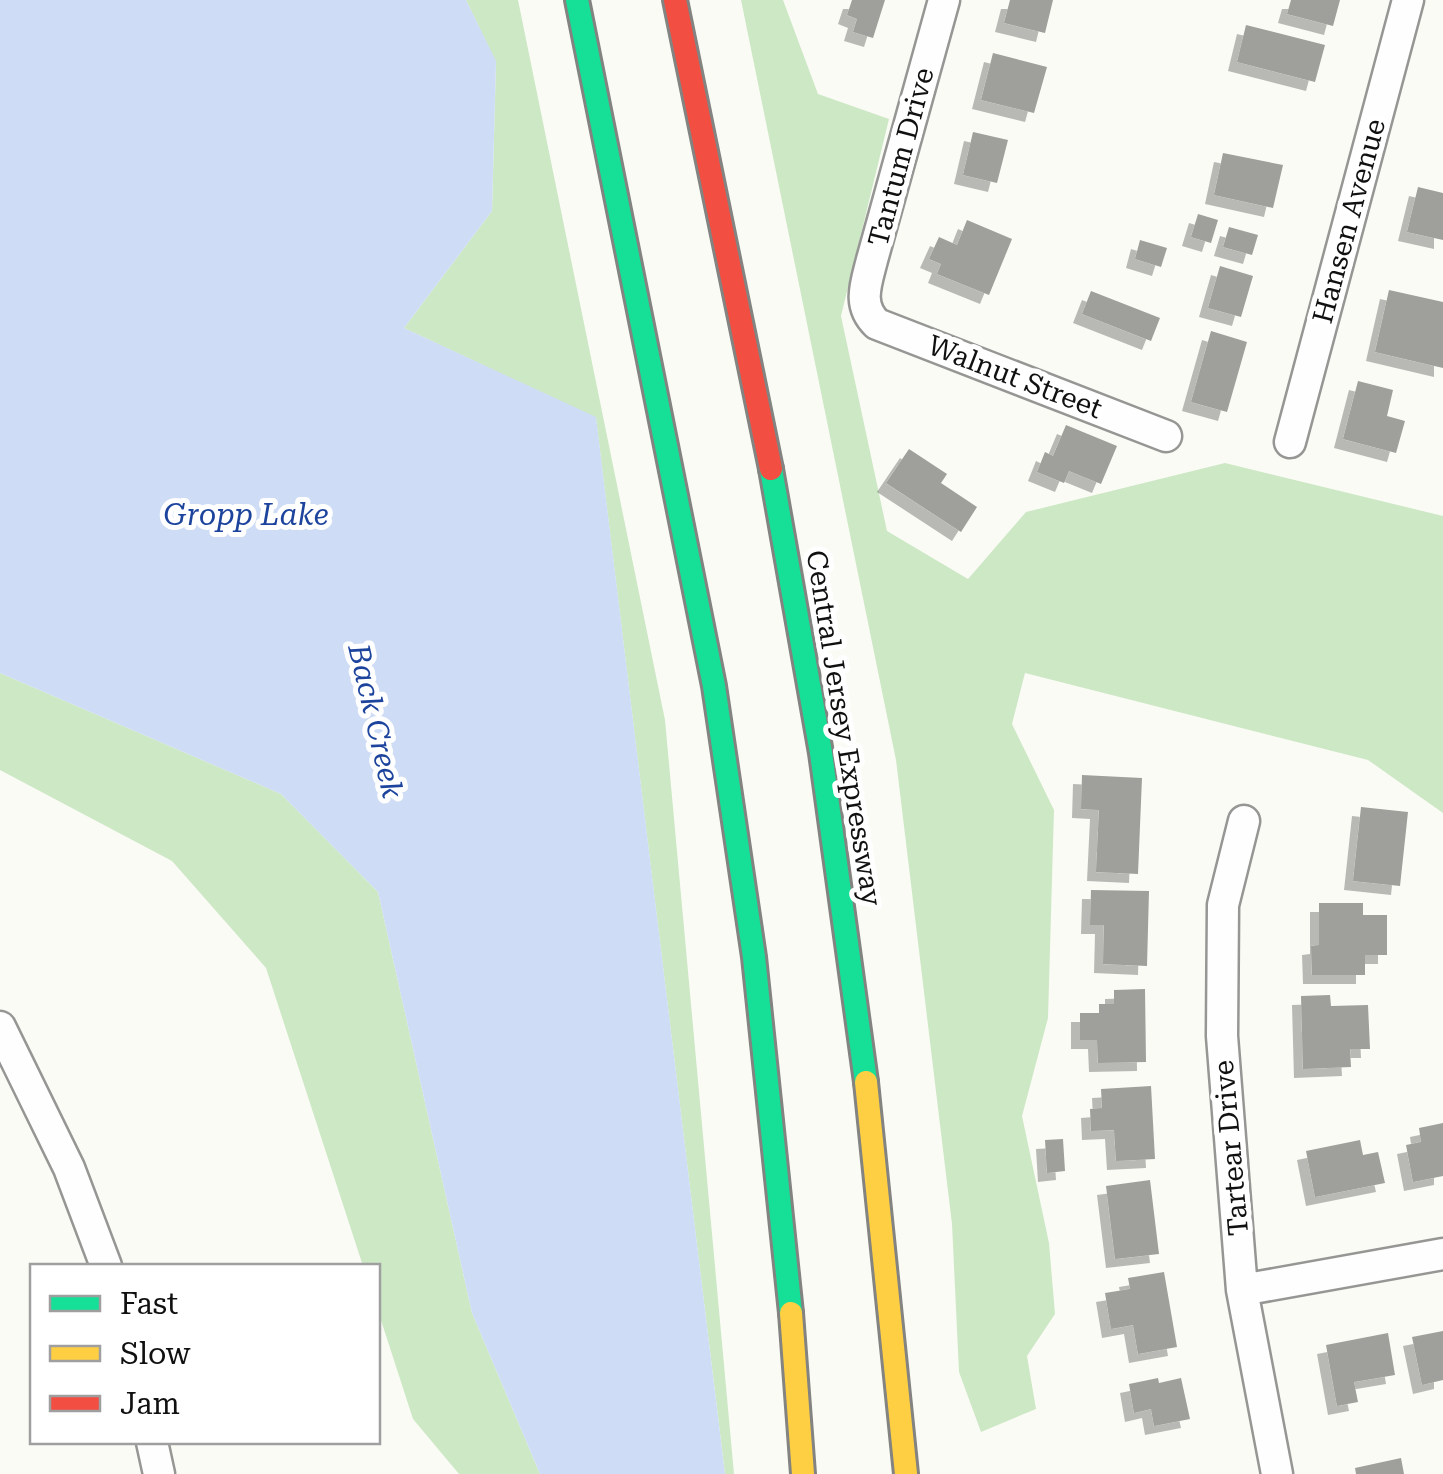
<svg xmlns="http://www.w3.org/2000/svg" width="1443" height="1474" font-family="'Roboto Serif',serif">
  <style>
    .forest { fill: #cde8c5 }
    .water { fill: #cedcf5 }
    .building { fill: #9f9f9b; filter: url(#shadow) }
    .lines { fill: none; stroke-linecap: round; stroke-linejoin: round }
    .street-casing { stroke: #969694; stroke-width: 35 }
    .fast-casing { stroke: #838381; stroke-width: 28 }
    .slow-casing { stroke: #838381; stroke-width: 28 }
    .jam-casing { stroke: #838381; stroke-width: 28 }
    .street { stroke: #fefefe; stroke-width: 30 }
    .fast { stroke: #16e098; stroke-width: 22 }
    .slow { stroke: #ffcf43; stroke-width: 22 }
    .jam { stroke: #f24e42; stroke-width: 22 }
    .labels { text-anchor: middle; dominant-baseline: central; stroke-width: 10; stroke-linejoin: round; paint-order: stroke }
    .street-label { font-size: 28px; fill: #101010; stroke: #fff }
    .water-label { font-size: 30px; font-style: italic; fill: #1d449d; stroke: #fff }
  </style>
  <defs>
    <filter id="shadow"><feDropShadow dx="-9" dy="9" stdDeviation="0" flood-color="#0004"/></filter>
  </defs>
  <rect width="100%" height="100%" fill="#fbfbf6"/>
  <!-- forest -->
  <path class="forest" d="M466 0H518L665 720 734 1474H725L596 418 404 328 492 211 496 62Z
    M741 0H783L818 94 889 119 841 316 887 531 968 579 1026 512 1225 463 1443 516V813L1368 760 1025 673 1012 724 1054 810 1048 1018 1022 1116 1049 1243 1055 1314 1027 1356 1036 1409 981 1432 959 1372 952 1224 896 760Z
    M0 673 281 794 378 892 472 1313 540 1474H459L413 1419 378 1311V1266H363L266 968 172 861 0 770Z"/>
  <!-- water -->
  <path class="water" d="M0 0H466L496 61 492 211 404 328 596 417 725 1474H540L472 1313 378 892 281 794 0 673Z"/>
  <!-- building -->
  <path class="building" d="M852 0H885L873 38 853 32 857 19 847 15Z
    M1010 0H1053L1045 33 1004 23Z
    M1291 0H1340L1333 26 1287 14Z
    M1246 25 1325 45 1315 82 1237 62Z
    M993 53 1047 67 1034 113 981 100Z
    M973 132 1008 140 997 183 963 175Z
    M1223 153 1283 165 1273 208 1214 195Z
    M1418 187 1443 193V240L1407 232Z
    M1198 214 1218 220 1211 243 1191 237Z
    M967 220 1012 239 989 295 937 274 941 264 929 259 939 237 957 245Z
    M1229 227 1258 235 1252 255 1223 247Z
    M1140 240 1167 248 1161 267 1135 259Z
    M1220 266 1253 276 1241 317 1208 308Z
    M1389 290 1443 302V368L1375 352Z
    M1091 291 1160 318 1151 341 1082 314Z
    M1211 331 1247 342 1227 412 1191 402Z
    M1358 381 1393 390 1387 416 1405 421 1396 453 1343 439Z
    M1066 425 1117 446 1101 484 1069 471 1064 483 1037 472 1045 452 1053 456Z
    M909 449 947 474 941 483 977 507 961 532 886 483Z
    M1082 775 1142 778 1138 874 1096 872 1099 810 1081 809Z
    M1361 807 1408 812 1400 886 1353 881Z
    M1091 890 1149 891 1147 966 1103 964 1104 925H1090Z
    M1319 903H1363V915H1387V955H1365V975H1312L1311 946 1319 945Z
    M1145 989 1146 1062 1098 1063 1097 1040H1080V1013H1099V1004H1114V990Z
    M1330 995 1331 1006 1368 1005 1370 1049H1350L1351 1067 1303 1069 1301 996Z
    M1151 1086 1155 1159 1116 1161 1114 1130 1091 1131 1090 1109 1102 1108 1101 1089Z
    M1443 1123V1176L1413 1182 1406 1145 1421 1142 1419 1128Z
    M1063 1139 1065 1171 1047 1173 1045 1140Z
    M1360 1140 1363 1155 1378 1152 1385 1183 1315 1197 1306 1151Z
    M1150 1180 1159 1254 1115 1259 1106 1186Z
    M1164 1272 1177 1347 1138 1354 1133 1325 1111 1329 1105 1293 1130 1289 1128 1278Z
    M1443 1331V1380L1422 1385 1412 1337Z
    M1388 1333 1395 1375 1354 1382 1358 1402 1337 1406 1326 1345Z
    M1158 1378 1159 1383 1181 1378 1190 1419 1154 1426 1151 1409 1134 1413 1129 1384Z
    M1401 1458 1404 1474H1356L1355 1468Z"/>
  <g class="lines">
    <defs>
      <path id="street" d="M944 0 872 260C866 284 857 305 877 324L1166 436
        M1290 442 1408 0
        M1244 821 1223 905 1222 1036 1242 1290 1277 1474
        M0 1027 69 1168 106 1266
        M1242 1290 1443 1254
        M152 1442 159 1474"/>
      <path id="fast" d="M577 0 714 686 754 957 791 1313
        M771 469 821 753 866 1082"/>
      <path id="slow" d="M866 1082 906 1474
        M791 1313 803 1474"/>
      <path id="jam" d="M675 0 771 469"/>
    </defs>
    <!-- street casing -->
    <use href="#street" class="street-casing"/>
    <!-- fast casing -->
    <use href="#fast" class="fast-casing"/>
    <!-- slow casing -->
    <use href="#slow" class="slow-casing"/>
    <!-- jam casing -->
    <use href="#jam" class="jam-casing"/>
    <!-- street -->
    <use href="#street" class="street"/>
    <!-- fast -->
    <use href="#fast" class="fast"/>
    <!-- slow -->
    <use href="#slow" class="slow"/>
    <!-- jam -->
    <use href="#jam" class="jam"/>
  </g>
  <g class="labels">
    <!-- street labels -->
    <g class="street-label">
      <text transform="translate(901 157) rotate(-75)">Tantum Drive</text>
      <text transform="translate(1349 221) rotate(-75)">Hansen Avenue</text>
      <text transform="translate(1015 377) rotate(21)">Walnut Street</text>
      <text transform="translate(844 728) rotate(81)">Central Jersey Expressway</text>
      <text transform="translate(1231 1148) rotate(-95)">Tartear Drive</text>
    </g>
    <!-- water labels -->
    <g class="water-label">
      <text x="246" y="514">Gropp Lake</text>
      <text transform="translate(376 721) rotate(77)">Back Creek</text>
    </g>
  </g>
  <!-- legend -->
  <rect x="30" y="1264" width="350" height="180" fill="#ffffff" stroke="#9f9f9f" stroke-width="2.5"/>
  <rect x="50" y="1296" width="50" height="15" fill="#16e098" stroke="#9f9f9f" stroke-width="2.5"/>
  <text x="120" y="1314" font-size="30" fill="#101010">Fast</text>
  <rect x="50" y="1346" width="50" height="15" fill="#ffcf43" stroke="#9f9f9f" stroke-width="2.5"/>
  <text x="120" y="1364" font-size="30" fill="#101010">Slow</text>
  <rect x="50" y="1396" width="50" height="15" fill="#f24e42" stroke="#9f9f9f" stroke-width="2.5"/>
  <text x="120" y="1414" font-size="30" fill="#101010">Jam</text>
</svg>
